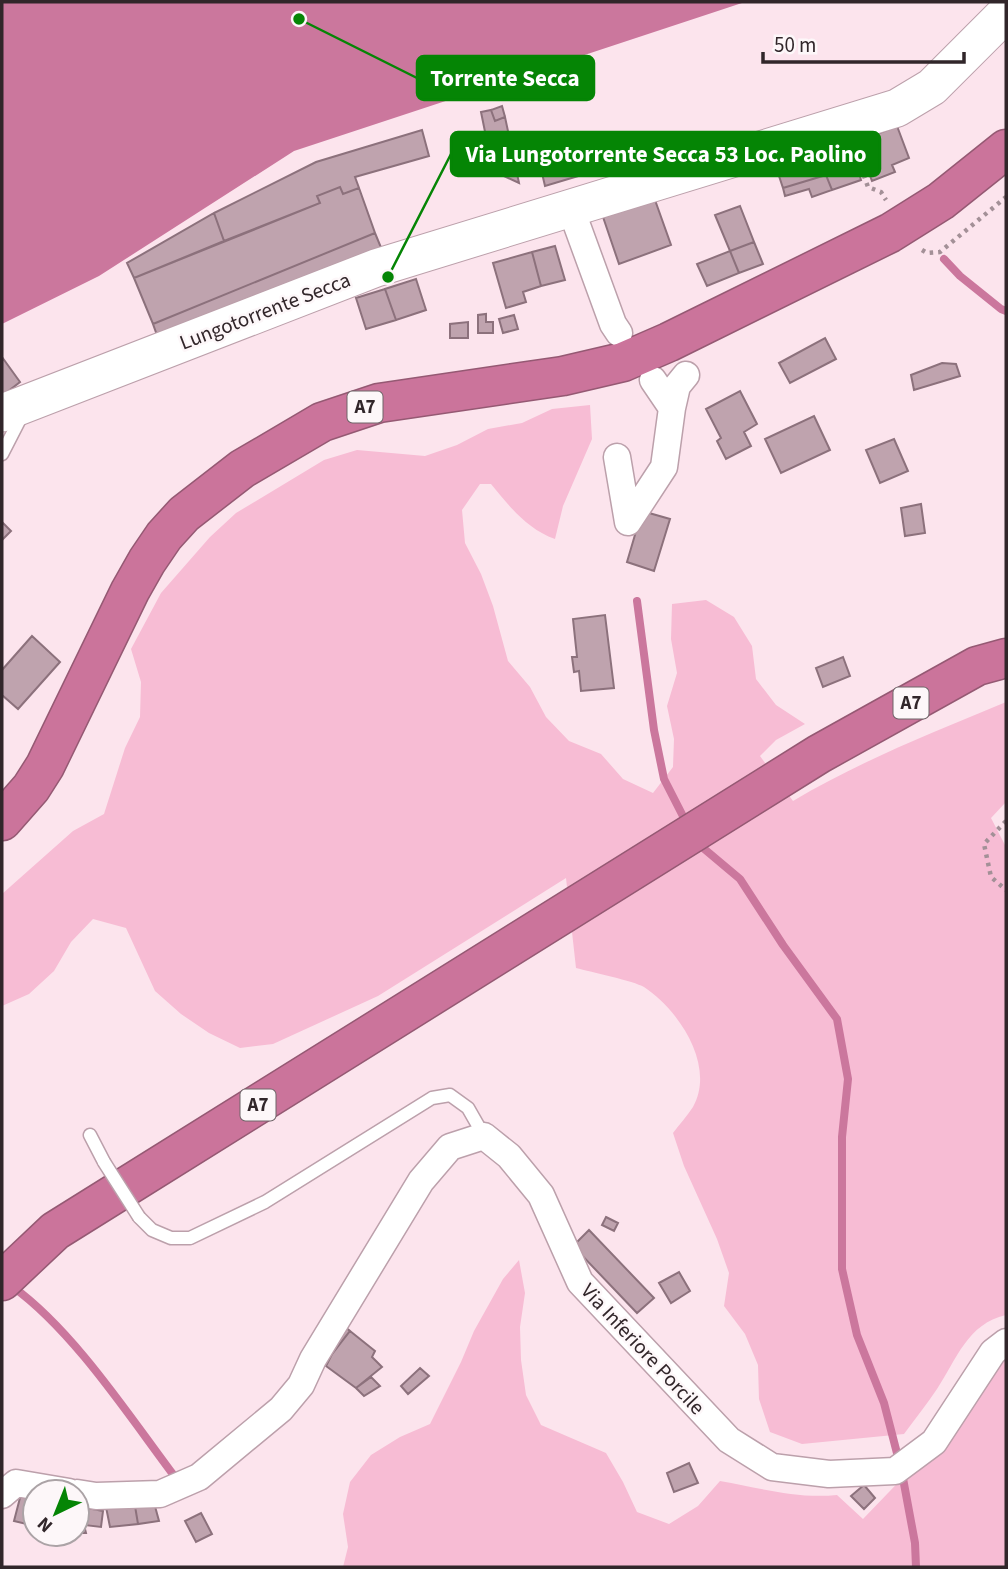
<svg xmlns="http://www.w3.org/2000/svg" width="1008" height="1569" font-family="'Source Sans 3',sans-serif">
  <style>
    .green { fill: #f7bcd4 }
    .water { fill: #cb779d }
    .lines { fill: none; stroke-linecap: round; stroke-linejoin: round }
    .stream { stroke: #cb779d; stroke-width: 8 }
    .building { fill: #bfa3ae; stroke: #8c717c; stroke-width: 2 }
    .service-casing { stroke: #bca0ab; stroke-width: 15 }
    .minor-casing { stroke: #bca0ab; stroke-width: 29 }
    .secondary-casing { stroke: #bca0ab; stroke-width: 39 }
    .motorway-casing { stroke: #955973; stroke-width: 41 }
    .path { stroke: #a39097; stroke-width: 4.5; stroke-dasharray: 3.5 5; stroke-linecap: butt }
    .service { stroke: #fff; stroke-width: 12 }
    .minor { stroke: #fff; stroke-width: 26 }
    .secondary { stroke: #fff; stroke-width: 37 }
    .motorway { stroke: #cb749b; stroke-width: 38 }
    .service-bridge-casing { stroke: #bca0ab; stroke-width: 15; stroke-linecap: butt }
    .service-bridge { stroke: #fff; stroke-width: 12 }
    .labels { text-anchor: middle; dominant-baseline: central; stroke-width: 5; stroke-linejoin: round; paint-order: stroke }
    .shield { fill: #fdf7f9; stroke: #6e6568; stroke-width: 2 }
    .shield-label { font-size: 19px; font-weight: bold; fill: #31262a }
    .street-label { font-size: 21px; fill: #31262a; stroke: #fdf7f9 }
    .leader { fill: none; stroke: #058505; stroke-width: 2.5 }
    .callout-dot { fill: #058505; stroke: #fdf7f9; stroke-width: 2.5 }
    .callout { fill: #058505; stroke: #058505; stroke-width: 2.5 }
    .callout-label { font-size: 23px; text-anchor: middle; font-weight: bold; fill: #fff }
  </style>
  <rect width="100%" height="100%" fill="#fce4ed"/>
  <!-- green -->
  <path class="green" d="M590 405 592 439 563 506 555 539C527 529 510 507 491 484H480L462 510 465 543 481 574 493 606 508 661 530 687 546 717 569 741 601 754 623 779 653 793 673 767 674 739 667 706 677 673 671 639 672 604 706 600 734 617 752 646 756 679 776 705 805 724 776 740 760 756 793 801C860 761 934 732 1006 702V802L991 818 1006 847V1315C967 1324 957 1359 937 1389 927 1404 915 1419 904 1434L802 1444 770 1432 759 1399 758 1365 745 1334 724 1306 729 1273 717 1239 684 1166 673 1133C679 1125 687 1116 693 1107 716 1066 679 1010 644 987 634 981 591 972 576 968L566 878 378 996 273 1044 240 1048 209 1033 181 1014 155 991 126 928 93 919 71 942 54 971 29 994 2 1006V894L73 831 104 814 125 748 140 717 141 682 131 649 161 593 210 537 236 513 324 460 357 450 425 456 457 445 488 429 522 423 552 409Z
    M519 1260 525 1293 520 1327 521 1360 526 1395 541 1425 606 1453 623 1482 637 1512 669 1524 698 1506 720 1481C760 1488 797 1499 837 1495L863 1519 914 1466 1006 1353V1567H343L348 1547 343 1514 350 1482 371 1455 400 1437 430 1424 461 1362 474 1331 503 1279Z"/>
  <!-- water -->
  <path class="water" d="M2 2H745L294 151 99 276 2 324Z"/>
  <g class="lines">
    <!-- stream -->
    <path class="stream" d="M944 259 960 276 1001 309 1006 311
      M637 601 654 730 664 779 687 824
      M696 842 740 879 783 945 837 1019 848 1079 842 1137V1269L857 1335 884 1403 899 1461
      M13 1287C75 1332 131 1419 178 1481
      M902 1473 915 1543 916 1567"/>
  </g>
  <!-- building -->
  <path class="building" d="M502 106 505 117 495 121 491 110Z
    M491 110 495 121 505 117 519 183 493 171 481 112Z
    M897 126 909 158 892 165 895 172 872 181 857 142Z
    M422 130 429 156 355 177 359 188 343 194 340 187 317 196 320 203 224 241 214 213 316 162Z
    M578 139 585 174 545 186 537 152Z
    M816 148 826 175 783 188 774 161Z
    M855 160 861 180 832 190 824 170Z
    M826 175 832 190 812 197 809 189 785 196 783 188Z
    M340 187 343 194 359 188 375 233 153 324 134 278 320 203 317 196Z
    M655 200 671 245 619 264 603 217Z
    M740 206 754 242 730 251 715 215Z
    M214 213 224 241 134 278 127 263Z
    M375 233 382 250 158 338 153 324Z
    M754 242 763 264 739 273 730 251Z
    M555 246 565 280 541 286 532 252Z
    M730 251 739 273 707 286 697 264Z
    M532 252 541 286 523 292 526 302 506 308 493 263Z
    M416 279 426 310 396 320 385 289Z
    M385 289 396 320 366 329 356 298Z
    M486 314V322H493V333H478V315Z
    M514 315 518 329 503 333 499 319Z
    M468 322V338H450V324Z
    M825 338 836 359 790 383 779 363Z
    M2 357 20 382 2 396Z
    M942 363 956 364 960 376 914 390 911 375Z
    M740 391 757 424 744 432 751 446 726 459 717 441 721 438 706 409Z
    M814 416 830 450 781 473 765 439Z
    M894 439 908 471 880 483 866 450Z
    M921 504 925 533 905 536 901 508Z
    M642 511 670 519 654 571 627 562Z
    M2 522 11 531 2 540Z
    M605 615 614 688 581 691 579 671 574 672 572 657H577L573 619Z
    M32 636 60 662 18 709 2 695V670Z
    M843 657 850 676 823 687 816 668Z
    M606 1217 618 1223 614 1231 602 1225Z
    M589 1230 654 1298 637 1313 573 1246Z
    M679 1272 690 1291 671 1303 659 1283Z
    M340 1323 350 1331 332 1354 322 1346Z
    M350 1331 375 1351 372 1357 382 1367 356 1388 326 1366 332 1354Z
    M420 1368 429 1376 408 1394 401 1386Z
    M371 1377 380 1386 364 1396 356 1388Z
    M689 1463 698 1483 674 1492 667 1473Z
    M864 1485 875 1498 864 1509 851 1496Z
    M21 1494 35 1497V1526L14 1521Z
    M153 1499 159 1521 138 1524 134 1500Z
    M134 1500 138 1524 110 1527 106 1507Z
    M77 1506 87 1508 84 1525 86 1533H77Z
    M87 1508 103 1511 101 1527 84 1525Z
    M201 1513 212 1534 196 1542 185 1521Z"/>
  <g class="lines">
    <defs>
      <path id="service" d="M2 454 22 415
        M90 1135 104 1162
        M139 1217 152 1230 171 1238H190L265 1202 432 1098 450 1095 468 1108 484 1136"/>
      <path id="minor" d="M571 209 613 324 619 333
        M672 408 677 386 686 375
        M617 457 628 522
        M628 522 664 467 672 408 653 380
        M77 1493 96 1496 160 1494 199 1477 281 1409 301 1385 313 1359 421 1181 450 1147 484 1136 509 1156 541 1195 580 1282 729 1440 772 1467 829 1474 895 1471 934 1442 993 1352 1006 1342
        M2 1495 16 1483 69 1492"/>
      <path id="secondary" d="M2 413 376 268 897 108 932 87 1006 13"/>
      <path id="motorway" d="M2 821 31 788 45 766 130 591 147 561 164 536 184 514 242 469 322 422 379 403 563 376 623 362 669 342 890 233 941 201 1006 149
        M2 1281 55 1231 819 754 977 666 1006 658"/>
    </defs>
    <!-- service casing -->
    <use href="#service" class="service-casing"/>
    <!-- minor casing -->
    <use href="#minor" class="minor-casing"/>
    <!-- secondary casing -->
    <use href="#secondary" class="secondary-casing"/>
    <!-- motorway casing -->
    <use href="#motorway" class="motorway-casing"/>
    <!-- path -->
    <path class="path" d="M855 151 868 187 881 192 886 200
      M922 250 927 253 940 252 1006 197
      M1006 821 984 844 991 877 1006 890"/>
    <!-- service -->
    <use href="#service" class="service"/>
    <!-- minor -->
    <use href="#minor" class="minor"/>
    <!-- secondary -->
    <use href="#secondary" class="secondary"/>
    <!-- motorway -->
    <use href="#motorway" class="motorway"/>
    <defs>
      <path id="service-bridge" d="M104 1162 139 1217"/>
    </defs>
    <!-- service-bridge casing -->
    <use href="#service-bridge" class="service-bridge-casing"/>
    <!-- service-bridge -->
    <use href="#service-bridge" class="service-bridge"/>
  </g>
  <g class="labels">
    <!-- shield labels -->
    <g class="shield">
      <rect x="347.5" y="391.5" width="35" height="31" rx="5"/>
      <rect x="893.5" y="687.5" width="35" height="31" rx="5"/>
      <rect x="240.5" y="1089.5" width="35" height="31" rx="5"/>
    </g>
    <g class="shield-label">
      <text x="365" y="407">A7</text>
      <text x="911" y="703">A7</text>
      <text x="258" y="1105">A7</text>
    </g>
    <!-- street labels -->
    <g class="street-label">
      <text transform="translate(265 311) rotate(-21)">Lungotorrente Secca</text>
      <text transform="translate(643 1349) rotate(47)">Via Inferiore Porcile</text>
    </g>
  </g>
  <!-- callouts -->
  <path class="leader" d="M299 19L417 78M388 277L451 154"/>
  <g class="callout-dot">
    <circle cx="299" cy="19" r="7"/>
    <circle cx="388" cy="277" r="7"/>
  </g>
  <g class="callout">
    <rect x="417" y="56" width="177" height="44" rx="7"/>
    <rect x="451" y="132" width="429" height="44" rx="7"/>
  </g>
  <g class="callout-label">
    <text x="505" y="86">Torrente Secca</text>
    <text x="666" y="162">Via Lungotorrente Secca 53 Loc. Paolino</text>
  </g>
  <!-- border -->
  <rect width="1008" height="1569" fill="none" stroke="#31262a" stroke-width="7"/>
  <!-- north arrow -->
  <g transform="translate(56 1513) rotate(223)"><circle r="33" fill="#fdf7f9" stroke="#aba3a6" stroke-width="2"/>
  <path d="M0-5L12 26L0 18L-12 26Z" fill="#058505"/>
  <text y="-10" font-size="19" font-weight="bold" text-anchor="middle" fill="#31262a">N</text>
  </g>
  <!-- scale -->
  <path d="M763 52v10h201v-10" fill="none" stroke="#31262a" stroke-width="3.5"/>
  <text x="774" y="52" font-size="21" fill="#31262a" stroke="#fdf7f9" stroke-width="5" paint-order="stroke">50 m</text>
</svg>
